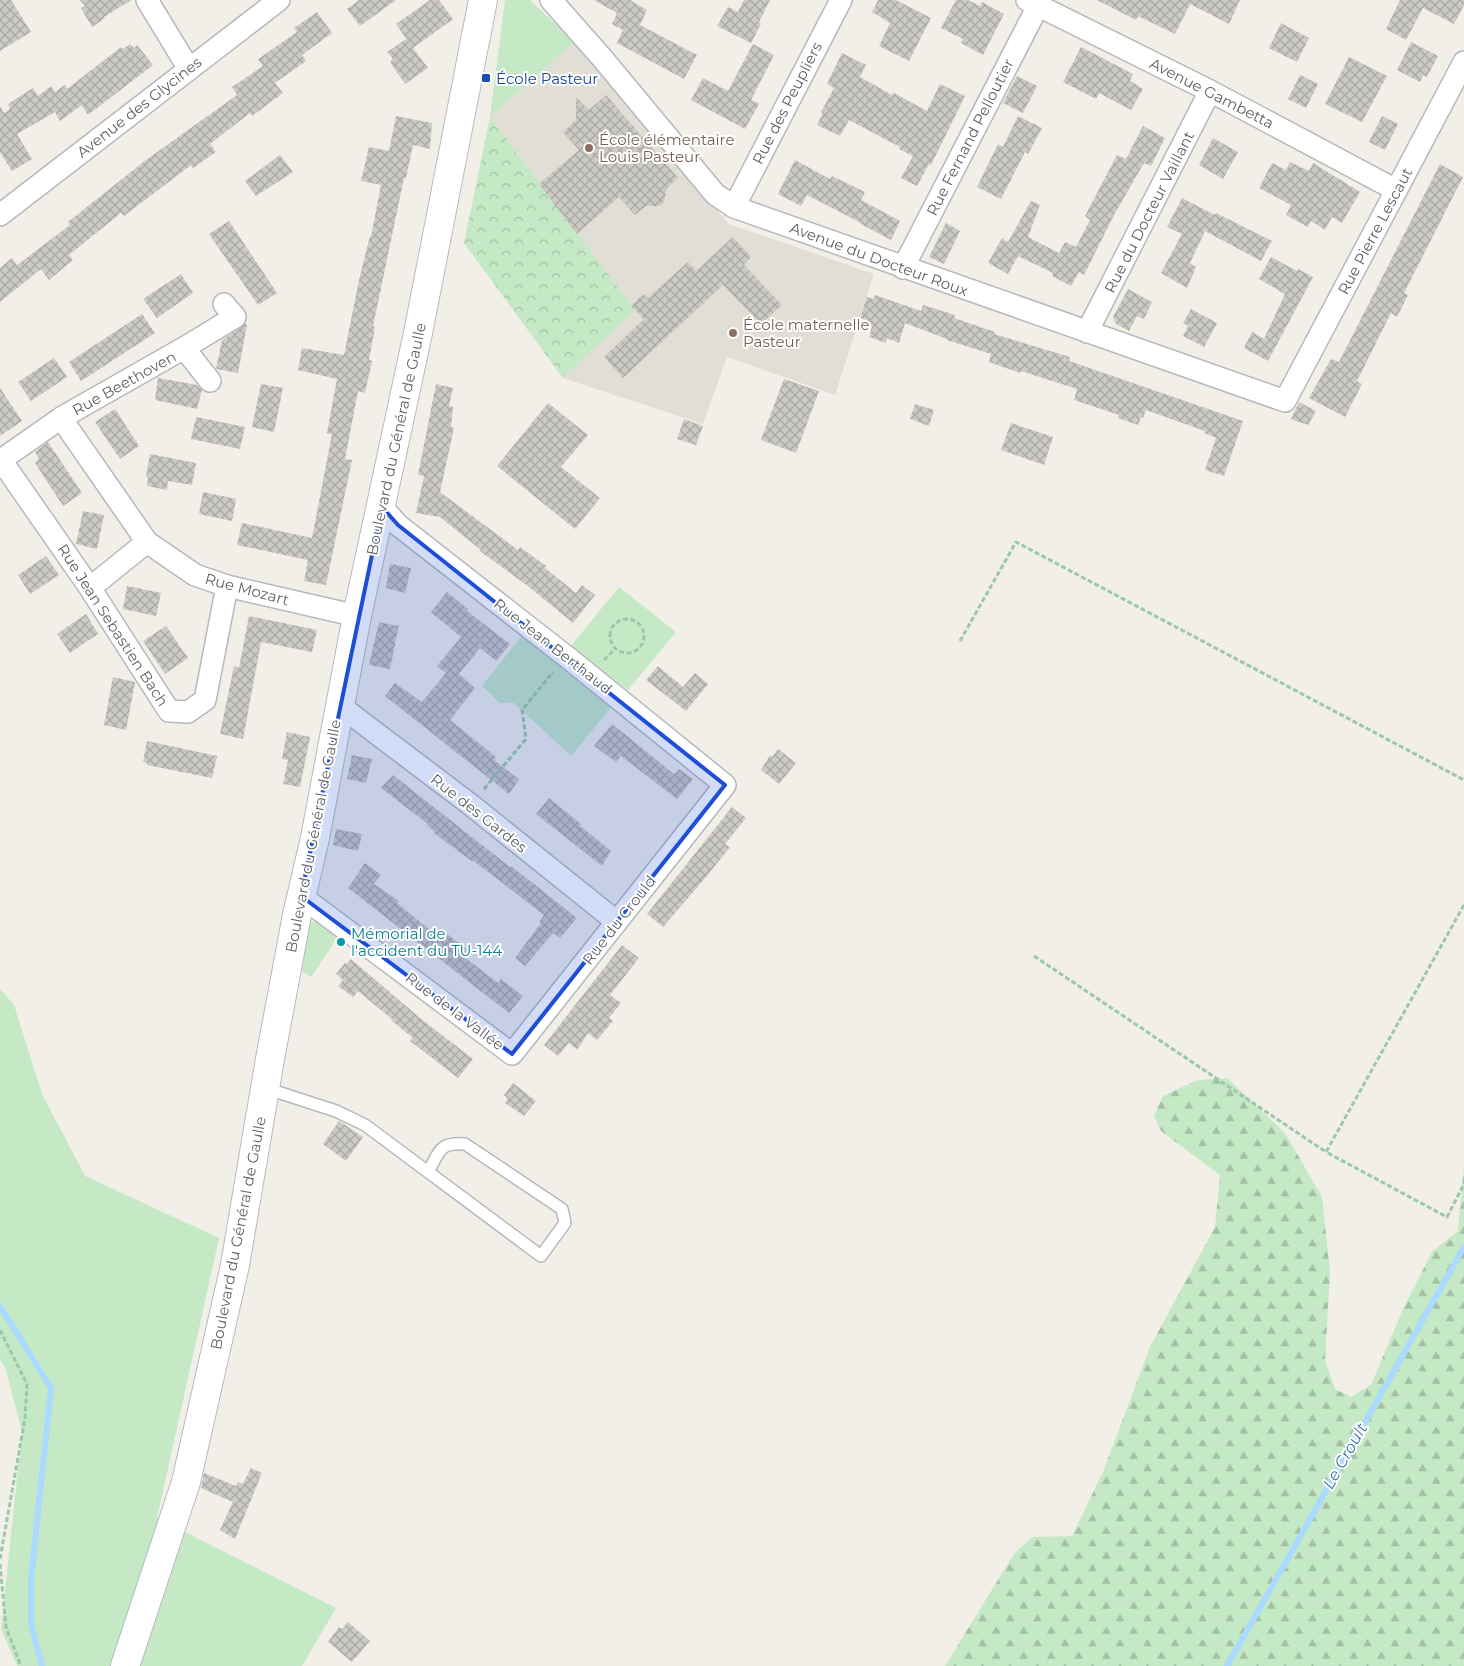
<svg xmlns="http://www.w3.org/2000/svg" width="1464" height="1666" font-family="Montserrat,sans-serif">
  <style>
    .education { fill: #e1ded6 }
    .green { fill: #c5e8c5 }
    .forest { fill: url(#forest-firs) }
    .park { fill: url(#park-crowns) }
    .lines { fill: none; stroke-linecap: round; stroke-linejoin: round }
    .stream { stroke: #aadaff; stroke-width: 6 }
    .building { fill: url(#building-cross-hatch) }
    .lane-casing { stroke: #b5b8bc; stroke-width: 14 }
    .street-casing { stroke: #b5b8bc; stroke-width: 24 }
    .secondary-casing { stroke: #b6babf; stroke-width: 30 }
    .path { stroke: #9cc7a9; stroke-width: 3; stroke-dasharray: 5 2.5; stroke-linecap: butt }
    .lane { stroke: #fff; stroke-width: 11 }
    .street { stroke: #fff; stroke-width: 21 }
    .secondary { stroke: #fff; stroke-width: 28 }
    .marked { fill: #1d4ed8; fill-opacity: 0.2; stroke: #1d4ed8; stroke-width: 4; stroke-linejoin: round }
    .transit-dot { fill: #1a4fb4; stroke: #fff; stroke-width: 2 }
    .education-dot { fill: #8d6e63; stroke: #fff; stroke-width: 2 }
    .culture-dot { fill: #0f9aa8; stroke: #fff; stroke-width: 2 }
    .labels { text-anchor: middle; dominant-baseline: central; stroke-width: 4; stroke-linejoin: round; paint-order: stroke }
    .transit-label { font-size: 15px; fill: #164399; stroke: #fff; text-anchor: start }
    .street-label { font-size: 15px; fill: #5f6368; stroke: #fff }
    .education-label { font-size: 15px; fill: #785e54; stroke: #fff; text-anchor: start }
    .culture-label { font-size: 15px; fill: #0d838f; stroke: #fff; text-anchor: start }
    .water-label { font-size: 16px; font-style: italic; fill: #4174aa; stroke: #fff }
  </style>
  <defs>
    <pattern id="forest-firs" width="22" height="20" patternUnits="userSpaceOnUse" patternTransform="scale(1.25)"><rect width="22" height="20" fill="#c5e8c5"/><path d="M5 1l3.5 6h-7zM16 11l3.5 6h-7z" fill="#a3c0a4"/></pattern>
    <pattern id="park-crowns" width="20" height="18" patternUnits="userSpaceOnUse" patternTransform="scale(1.25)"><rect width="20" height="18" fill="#c5e8c5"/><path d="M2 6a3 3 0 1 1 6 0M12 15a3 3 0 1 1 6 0" fill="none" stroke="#a3c0a4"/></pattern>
    <pattern id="building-cross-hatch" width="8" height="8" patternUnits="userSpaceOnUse" patternTransform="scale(1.25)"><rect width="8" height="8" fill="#cccac5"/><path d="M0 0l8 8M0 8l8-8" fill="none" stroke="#a9a8a4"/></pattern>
  </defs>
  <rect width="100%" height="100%" fill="#f1efe8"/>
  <!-- education -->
  <path class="education" d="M574 42 729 224 874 274 835 395 727 357 703 424 563 378 635 310 490 117Z"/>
  <!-- green -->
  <path class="green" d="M505 0H530L574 42 490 117Z
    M619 587 676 632 628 690 570 647Z
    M524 633 614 704 571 756 514 703H500L482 686Z
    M320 920 338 934 330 949 311 977 299 969 308 923Z
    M0 989 14 1005 42 1094 85 1176 219 1238 157 1518 336 1608 302 1666H17L1 1629 22 1431 5 1367 0 1360Z"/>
  <!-- forest -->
  <path class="forest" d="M1227 1078 1285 1133 1322 1197 1330 1272 1325 1361 1335 1389 1351 1397 1371 1385 1404 1307 1432 1252 1458 1231 1464 1165V1666H945L1014 1554 1032 1537 1072 1536 1103 1472 1150 1347 1215 1227 1220 1175 1161 1131 1154 1116 1163 1096 1198 1080Z"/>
  <!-- park -->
  <path class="park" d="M490 117 635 310 563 378 464 243Z"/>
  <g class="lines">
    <!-- stream -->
    <path class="stream" d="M0 1306 51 1388 31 1580V1624L42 1666
      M1227 1666 1464 1247"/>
  </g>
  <!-- building -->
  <path class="building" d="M0 0H11L31 32 0 51Z
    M80 0H131L104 17 105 18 92 27 81 8 85 6Z
    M359 0H396L360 26 347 9Z
    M430 0H439L453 19 413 48 428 68 405 84 390 62 393 59 387 52 406 39 408 41 396 24Z
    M594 0H630L647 10 640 25 697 55 684 79 617 43 623 30 612 24 617 13Z
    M744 0H770L759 22 761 24 751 43 717 26 728 7 738 12Z
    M878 0H896L931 18 909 61 879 46 890 23 872 12Z
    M956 0H968L980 6 982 2 1004 14 983 55 961 43 963 39 941 28Z
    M1097 0H1240L1229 24 1190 4 1175 34 1138 16 1136 20Z
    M1400 0H1464V5L1454 24 1423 8 1406 40 1386 29Z
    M317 12 332 33 302 55 306 61 275 83 283 93 252 116 250 113 210 144 216 152 193 168 191 165 124 216 121 213 69 255 73 260 49 280 41 269 0 302V268L12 258 17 265 70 225 68 222 146 160 237 95 232 87 263 66 258 59 297 32 294 28Z
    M1281 23 1309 38 1297 62 1269 48Z
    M1411 42 1438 56 1427 77 1423 75 1420 82 1397 70Z
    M130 44 134 48 137 45 153 65 88 115 82 105 60 121 55 112 17 134 32 159 12 171 0 152V106L4 113 10 109 8 104 33 88 38 96 51 86 55 92 65 85 67 89 121 47 123 49Z
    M753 44 774 55 751 100 759 104 745 129 691 100 703 78 728 91Z
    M1081 47 1133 74 1130 81 1143 89 1131 110 1099 93 1096 99 1063 82Z
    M842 53 866 65 860 77 892 95 894 93 927 111 940 84 965 96 931 165 929 164 917 186 901 178 913 156 899 149 900 147 849 120 840 136 817 125 823 113 821 112 834 88 827 84Z
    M1349 57 1387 76 1362 122 1325 104Z
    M1300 75 1318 84 1306 108 1288 99Z
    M1017 76 1037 86 1023 113 1003 103Z
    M606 95 678 178 667 188 664 201 660 206H646L635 215 619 197 577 234 539 184 579 150 563 132 576 120V97L589 110Z
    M396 116 432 123 430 149 413 145 406 178H404L373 326 375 327 369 360 372 361 365 393 358 391 345 459 352 460 326 585 304 581 308 560 237 545 242 523 312 538 332 434 327 433 337 379 298 370 302 348 344 355 359 280 370 236 371 237 381 185 361 181 369 147 389 151Z
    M1018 116 1042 128 1028 154 1025 152 1001 199 977 187 998 144 1003 147Z
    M1382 116 1398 124 1385 150 1369 142Z
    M1143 126 1165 138 1151 166 1144 163 1114 215 1084 275 1079 272 1071 286 1052 276 1053 273 1018 256 1008 274 988 263 1002 238 1008 242 1031 201 1040 205 1028 237 1059 253 1065 242 1076 247 1090 220 1085 216 1117 155 1126 159Z
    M1213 138 1238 152 1223 179 1199 165Z
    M280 155 293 172 256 196 245 181Z
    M795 160 830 179 832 176 865 192 861 200 900 221 891 240 861 224V223L807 195 801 206 778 194Z
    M1290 162 1309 171 1313 163 1360 192 1342 223 1332 217 1325 230 1311 221 1308 227 1286 215 1291 205 1259 188 1272 163 1286 170Z
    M1440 164 1463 177 1404 293 1408 295 1397 317 1391 313 1357 381 1362 384 1345 417 1309 398 1331 359 1339 362Z
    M1182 198 1215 215 1216 213 1272 241 1261 261 1205 231 1190 263 1196 267 1187 288 1161 273 1182 234 1167 227Z
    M229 221 277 293 258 305 209 234Z
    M946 223 960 231 944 264 929 257Z
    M733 237 751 257 744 265 782 305 761 324 723 285 623 378 604 357 644 319 631 306 643 294 648 298 688 262 696 271Z
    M1271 257 1297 271 1298 269 1313 277 1268 361 1244 348 1252 332 1264 339 1285 294 1259 279Z
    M181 274 193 293 157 318 143 299Z
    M1128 289 1152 302 1144 319 1137 316 1129 331 1116 324 1113 317Z
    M875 295 921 311 923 305 955 315 954 318 995 332 994 334 1070 357 1069 361 1243 421 1224 476 1205 470 1216 438 1204 433 1205 431 1146 410 1143 418 1141 417 1138 425 1118 418 1119 415 1074 400 1077 389 1021 371 1020 373 989 362 991 354 947 340V339L905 323 899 343 887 338 886 343 869 337 872 326 866 324 867 320 860 318 867 297 873 299Z
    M1191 309 1217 323 1204 347 1183 336 1188 326 1183 323Z
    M142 314 155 333 81 381 69 362Z
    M245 324 247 325 238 373 216 369 222 340Z
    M54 358 67 377 31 401 18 382Z
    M158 378 197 385 202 390 197 409 155 400Z
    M784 379 819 391 796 453 761 440Z
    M261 384 283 388 274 432 252 427Z
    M436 384 453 388 449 406 453 407 451 427 454 428 440 492 518 550 520 547 546 566 545 568 576 593 582 585 595 595 573 623 528 586 480 551 481 550 440 517 416 513 424 476 418 475Z
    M0 388 22 421 0 436Z
    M1299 402 1316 411 1308 425 1291 419Z
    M548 403 588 435 561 467 600 498 575 529 497 466Z
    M915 404 934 410 929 426 910 419Z
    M115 409 139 446 120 459 95 422Z
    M196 417 245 427 240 449 191 439Z
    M684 419 703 426 696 445 677 439Z
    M1011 423 1053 437 1044 465 1001 450Z
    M48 442 82 493 63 506 35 463 39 459 35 452Z
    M150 454 196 463 192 485 168 481 167 490 147 486 148 477 146 476Z
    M203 492 236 499 232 521 199 514Z
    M83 511 104 515 97 549 76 544Z
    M46 556 59 575 30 594 18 575Z
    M390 564 411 568 405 593 386 588Z
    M127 586 161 593 156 616 123 609Z
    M447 592 468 609 467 611 510 644 496 661 480 648 459 674 475 688 450 720 496 757 494 760 519 779 509 794 385 696 395 683 422 702 446 673 437 666 461 637 431 612Z
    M86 614 98 634 70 653 57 634Z
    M249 616 317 630 312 652 261 642 243 739 220 734 234 666 239 668Z
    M379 622 397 626 399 624 390 669 369 665Z
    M166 626 188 658 165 674 143 641Z
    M658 666 683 687 695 673 708 684 686 711 646 680Z
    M113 677 135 682 126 730 104 725Z
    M612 724 674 774 679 769 693 779 677 799 621 756 616 762 594 746Z
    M287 732 310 737 300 787 283 784 288 760 282 759Z
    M147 741 217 756 212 778 147 765V763L143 762Z
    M778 749 796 763 779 784 761 770 770 755 772 757Z
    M352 755 372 759 366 783 347 779Z
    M393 775 510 867 511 866 577 918 560 938 553 933 525 966 515 958 541 923 539 922 544 915 474 861 473 862 434 833 435 832 427 825 428 824 381 788Z
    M549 798 581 824 580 826 611 851 602 866 536 814Z
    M732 807 746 818 725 844 730 847 706 877 663 927 647 914Z
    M336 829 362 834 358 851 333 845Z
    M365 863 381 875 374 884 399 901 397 903 441 939 446 933 468 950 463 956 498 983 501 979 523 996 509 1013 348 888Z
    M622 945 639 958 610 995 621 1003 609 1018 613 1021 597 1040 588 1033 577 1050 569 1043 558 1056 544 1045Z
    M351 959 420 1018 473 1059 458 1078 410 1041 413 1038 392 1021 393 1020 358 991 353 997 338 986 343 980 336 974 345 963 347 964Z
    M513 1083 536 1101 524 1116 505 1103 508 1099 504 1095Z
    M339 1121 363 1137 346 1161 323 1144Z
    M251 1468 262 1473 235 1539 220 1530 233 1502 201 1488 204 1473 236 1486 238 1482 243 1484Z
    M348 1622 370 1641 352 1662 328 1642 339 1627 342 1629Z"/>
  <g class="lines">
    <defs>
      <path id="lane" d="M265 1088 336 1111 365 1125 541 1256 565 1223 562 1209 465 1144C439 1142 440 1151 428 1172"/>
      <path id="street" d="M147 0 189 69
        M551 0 603 59 715 194 734 207 1285 401 1464 62
        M1027 0 1210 91 1396 190
        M734 207 841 0
        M0 215 279 0
        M903 268 1038 6
        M224 304 235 317 184 348 61 418 1 460 90 588 169 711 188 712 205 700 227 586
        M1087 332 1210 91
        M184 348 210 381
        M61 418 147 542 195 575 227 586 357 616
        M90 588 147 542
        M339 705 471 805 617 922
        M301 896 512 1054 725 785 567 657 398 525 382 507"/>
      <path id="secondary" d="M125 1666 186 1482 235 1265 270 1059 297 915 315 838 357 616 418 333 483 0"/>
    </defs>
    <!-- lane casing -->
    <use href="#lane" class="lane-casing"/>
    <!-- street casing -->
    <use href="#street" class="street-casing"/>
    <!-- secondary casing -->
    <use href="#secondary" class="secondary-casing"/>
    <!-- path -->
    <path class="path" d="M610 636a17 17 0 1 1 34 0a17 17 0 1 1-34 0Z
      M960 641 1016 542 1464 780
      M604 660 615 649
      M484 789 526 739 522 710 553 672
      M1464 905 1326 1152 1447 1217 1464 1184
      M1034 956 1326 1152
      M0 1330 27 1384 25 1418 0 1559
      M0 1564 6 1627 21 1666"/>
    <!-- lane -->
    <use href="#lane" class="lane"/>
    <!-- street -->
    <use href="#street" class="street"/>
    <!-- secondary -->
    <use href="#secondary" class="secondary"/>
  </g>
  <!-- marked area -->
  <path class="marked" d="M382 507 398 525 725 785 512 1054 301 896Z"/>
  <!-- markers -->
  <rect class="transit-dot" x="481" y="73" width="10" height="10" rx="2.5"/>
  <g class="education-dot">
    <circle cx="589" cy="148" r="5"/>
    <circle cx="733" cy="333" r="5"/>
  </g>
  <circle class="culture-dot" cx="341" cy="942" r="5"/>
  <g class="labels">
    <!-- transit labels -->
    <g class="transit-label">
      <text x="496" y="78">École Pasteur</text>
    </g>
    <!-- street labels -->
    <g class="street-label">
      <text transform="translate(1212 93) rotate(27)">Avenue Gambetta</text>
      <text transform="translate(787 103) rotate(-63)">Rue des Peupliers</text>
      <text transform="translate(139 107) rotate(-38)">Avenue des Glycines</text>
      <text transform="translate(970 137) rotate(-63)">Rue Fernand Pelloutier</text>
      <text transform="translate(1149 212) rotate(-63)">Rue du Docteur Vaillant</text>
      <text transform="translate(1375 231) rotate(-62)">Rue Pierre Lescaut</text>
      <text transform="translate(879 259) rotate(20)">Avenue du Docteur Roux</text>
      <text transform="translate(124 383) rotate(-29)">Rue Beethoven</text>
      <text transform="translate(396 439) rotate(-78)">Boulevard du Général de Gaulle</text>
      <text transform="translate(247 589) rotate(15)">Rue Mozart</text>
      <text transform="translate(113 625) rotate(57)">Rue Jean Sebastien Bach</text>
      <text transform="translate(553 646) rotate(38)">Rue Jean Berthaud</text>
      <text transform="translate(479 813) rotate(38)">Rue des Gardes</text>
      <text transform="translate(313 836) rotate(-79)">Boulevard du Général de Gaulle</text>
      <text transform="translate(619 920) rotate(-52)">Rue du Crould</text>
      <text transform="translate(455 1011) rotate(37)">Rue de la Vallée</text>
      <text transform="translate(238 1233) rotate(-79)">Boulevard du Général de Gaulle</text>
    </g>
    <!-- education labels -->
    <g class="education-label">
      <text x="599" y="139">École élémentaire<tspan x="599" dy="17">Louis Pasteur</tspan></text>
      <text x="743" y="324">École maternelle<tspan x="743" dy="17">Pasteur</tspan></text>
    </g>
    <!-- culture labels -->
    <g class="culture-label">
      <text x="351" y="933">Mémorial de<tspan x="351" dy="17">l'accident du TU-144</tspan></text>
    </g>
    <!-- water labels -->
    <g class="water-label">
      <text transform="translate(1345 1456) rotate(-60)">Le Croult</text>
    </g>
  </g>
</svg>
